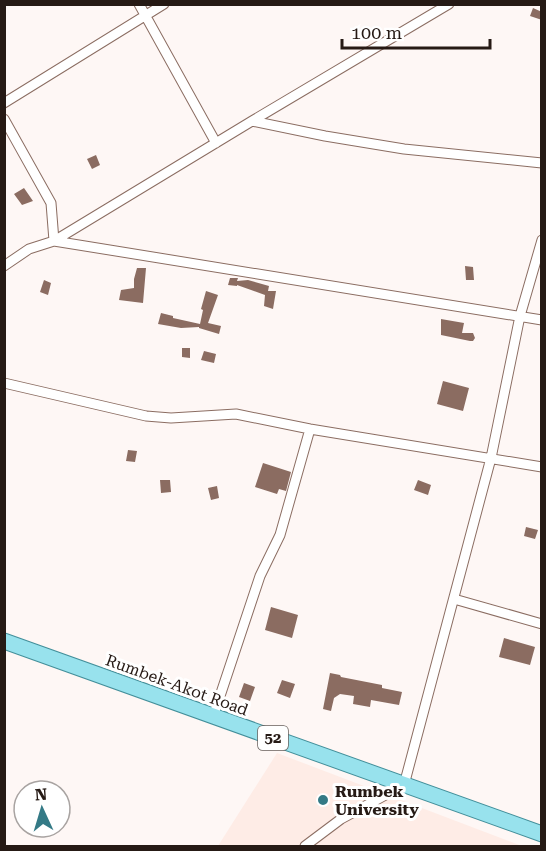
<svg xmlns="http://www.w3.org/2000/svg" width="546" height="851" font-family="'Roboto Serif',serif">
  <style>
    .built { fill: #feece6 }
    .building { fill: #8b6c61 }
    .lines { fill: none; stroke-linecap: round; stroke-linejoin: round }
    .street-casing { stroke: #8b6d62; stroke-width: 11 }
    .primary-casing { stroke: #438f9a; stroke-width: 17 }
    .street { stroke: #fff; stroke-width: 9 }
    .primary { stroke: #98e2ed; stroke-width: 15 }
    .poi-dot { fill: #347a86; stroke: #fff; stroke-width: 2 }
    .labels { text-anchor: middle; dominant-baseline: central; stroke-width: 6; stroke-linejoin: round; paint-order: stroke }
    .shield { fill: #fff; stroke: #675f5b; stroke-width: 1.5 }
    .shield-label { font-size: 15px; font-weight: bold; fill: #261a15 }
    .street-label { font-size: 16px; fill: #261a15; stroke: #fff }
    .poi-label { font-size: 16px; font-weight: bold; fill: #261a15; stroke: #fff; text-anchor: start }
  </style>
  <rect width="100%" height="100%" fill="#fef7f5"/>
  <!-- built -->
  <path class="built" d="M277 753 522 846H218Z"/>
  <!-- building -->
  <path class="building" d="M533 8 542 12V20L530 16Z
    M96 155 100 165 92 169 87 159Z
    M24 188 33 201 22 205 14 194Z
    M465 266 473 267 474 280H466Z
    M137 268H146L143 303 119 300 121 290 134 288V279Z
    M230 278H238L237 281 248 280 269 286 268 291H276L273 309 264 306 265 295 237 285V286L228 285Z
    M44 280 51 283 48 295 40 292Z
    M206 291 218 295 208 323 221 326 219 334 199 328V327L181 328 158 324 161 313 173 316V318L200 324 203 310 201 309Z
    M441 319 464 323 462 333H473L475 338 473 341H470L441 335Z
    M182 348H190V358L182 357Z
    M204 351 216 354 214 363 201 360Z
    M443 381 469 388 463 411 437 404Z
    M128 450 137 451 135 462 126 461Z
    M263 463 291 472 286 491 279 489 277 494 255 487Z
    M160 480H170L171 492 161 493Z
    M418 480 431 485 428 495 414 490Z
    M217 486 219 498 211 500 208 488Z
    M526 527 538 530 535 539 524 536Z
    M271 607 298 615 292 638 265 630Z
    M504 638 535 647 530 665 499 657Z
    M330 673 340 675 341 677 382 685V688L402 692 399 705 371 700 370 707 353 704 354 696 340 694 334 698 331 711 323 709Z
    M282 680 295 684 290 698 277 693Z
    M244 683 255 687 250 701 239 697Z"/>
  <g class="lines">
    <defs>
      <path id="street" d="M139 4 216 143
        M4 103 164 4
        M4 119 51 203 54 241 542 320
        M252 121 325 136 404 149 542 163
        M4 266 29 249 54 241 252 121 449 4
        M4 383 146 416 171 418 236 414 310 429 542 467
        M454 599 542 624
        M213 717 260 576 280 535 310 429
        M305 846 341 819 404 785 491 458 520 316 542 240"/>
      <path id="primary" d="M4 641 542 834"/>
    </defs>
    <!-- street casing -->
    <use href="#street" class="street-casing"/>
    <!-- primary casing -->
    <use href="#primary" class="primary-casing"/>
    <!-- street -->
    <use href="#street" class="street"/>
    <!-- primary -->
    <use href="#primary" class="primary"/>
  </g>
  <!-- markers -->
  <circle class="poi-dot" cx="323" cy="800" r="6"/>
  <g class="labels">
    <!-- shield labels -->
    <rect class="shield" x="258" y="726" width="30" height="24" rx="4.5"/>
    <g class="shield-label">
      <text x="273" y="738">52</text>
    </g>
    <!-- street labels -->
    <g class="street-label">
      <text transform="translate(177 685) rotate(20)">Rumbek-Akot Road</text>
    </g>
    <!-- poi labels -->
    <g class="poi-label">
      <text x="335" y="791">Rumbek<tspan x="335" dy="18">University</tspan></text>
    </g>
  </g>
  <!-- border -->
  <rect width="546" height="851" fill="none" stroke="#261a15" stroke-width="12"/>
  <!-- north arrow -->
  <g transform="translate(42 809) rotate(356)"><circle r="28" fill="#ffffff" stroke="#a8a3a1" stroke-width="1.5"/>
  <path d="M0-4.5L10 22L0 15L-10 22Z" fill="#347a86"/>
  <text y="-9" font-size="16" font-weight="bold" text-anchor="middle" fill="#261a15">N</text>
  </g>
  <!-- scale -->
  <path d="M342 39v9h148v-9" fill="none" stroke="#261a15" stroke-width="3"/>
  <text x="351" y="39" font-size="18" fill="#261a15" stroke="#ffffff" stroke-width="4.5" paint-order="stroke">100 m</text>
</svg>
